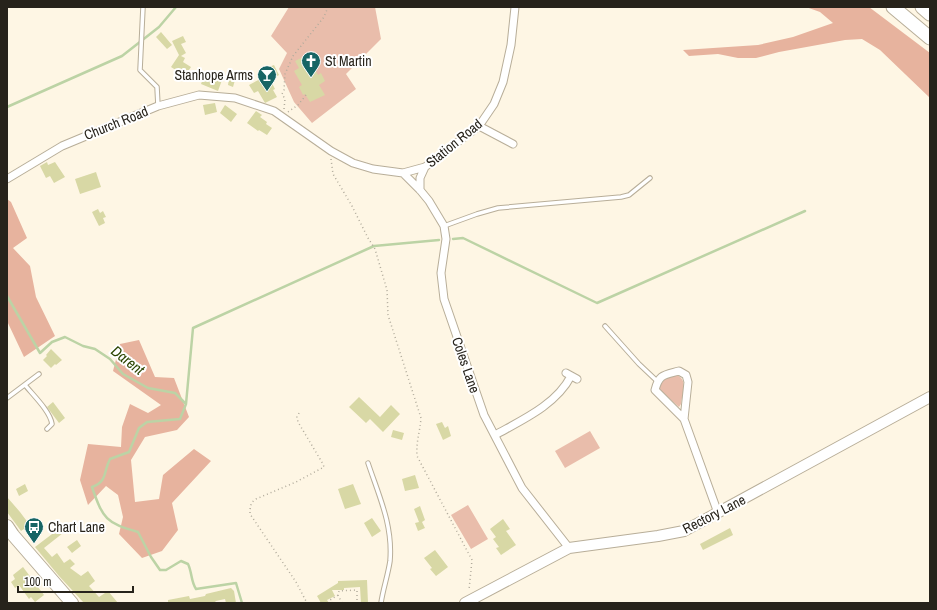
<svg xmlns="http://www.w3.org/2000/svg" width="937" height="610" font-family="'Archivo Narrow',sans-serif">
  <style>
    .green { fill: #e9bdab }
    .forest { fill: #e7b39e }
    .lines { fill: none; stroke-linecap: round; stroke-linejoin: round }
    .stream { stroke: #bcd3a5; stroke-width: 2.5 }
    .building { fill: #d8d8a5 }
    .lane-casing { stroke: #b8ae99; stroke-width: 5.5 }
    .street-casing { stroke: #b8ae99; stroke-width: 9 }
    .secondary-casing { stroke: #b8ae99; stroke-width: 12 }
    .primary-casing { stroke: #b8ae99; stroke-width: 14 }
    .highway-casing { stroke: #b8ae99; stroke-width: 15 }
    .path { stroke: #b1ab9c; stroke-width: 1.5; stroke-dasharray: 1 3; stroke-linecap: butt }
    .lane { stroke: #fff; stroke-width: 3.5 }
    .street { stroke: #fff; stroke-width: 7 }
    .secondary { stroke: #fff; stroke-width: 10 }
    .primary { stroke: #fff; stroke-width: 12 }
    .highway { stroke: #fff; stroke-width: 13 }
    .labels { text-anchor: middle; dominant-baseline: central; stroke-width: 4; stroke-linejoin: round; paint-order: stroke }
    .poi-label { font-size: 14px; fill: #27231b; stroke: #fff; text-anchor: start }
    .street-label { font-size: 14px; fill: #27231b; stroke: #fff }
    .water-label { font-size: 15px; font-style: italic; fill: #2b4500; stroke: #fff }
  </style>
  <rect width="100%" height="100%" fill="#fef6e4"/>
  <!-- green -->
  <path class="green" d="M289 7H375L381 39 346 74 356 89 312 123 294 102 279 69 287 53 271 36Z
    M676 375C689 379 682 394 681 404L679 407 662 392 659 387C661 378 668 377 676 375Z
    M590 431 600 448 565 468 555 451Z
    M468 505 488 539 471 549 451 515Z"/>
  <!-- forest -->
  <path class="forest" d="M806 7H869L930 53V98L880 50 862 39 845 40 779 52 756 58H738L718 54 689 56 683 50 758 45 793 37 833 23 820 12Z
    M7 199 11 202 27 238 13 248 30 266 36 297 55 336 24 357 7 321Z
    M139 340 155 377 174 378 189 417 177 430 145 437 131 460 135 502 159 499 163 475 194 449 211 461 172 503 178 530 162 551 142 558 119 534 123 517 118 495 106 486 88 505 80 480 88 444 121 447 122 427 130 404 148 413 161 405 113 371 120 344Z"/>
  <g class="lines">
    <!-- stream -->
    <path class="stream" d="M7 107 122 56 159 27 176 7
      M453 239 463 238 597 303 805 211
      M7 296 40 353 52 342 65 337 83 346 95 349 110 359 123 374 148 388 175 393 186 404 180 419 147 422 139 428 129 452 110 459C103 472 108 481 92 487 103 519 106 523 138 532L151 557 160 570H166L181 561 188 564C192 572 191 582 196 589L236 583 242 603
      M186 404 193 328 374 246 439 240"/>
  </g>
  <!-- building -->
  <path class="building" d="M161 32 172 45 167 49 156 37Z
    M183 36 186 42 181 44 186 53 181 56 185 58 183 62 191 67 185 76 171 67 179 55 172 41Z
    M303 57 307 64 311 62 318 75 321 73 325 81 319 85 325 95 310 102 305 94 303 95 299 87 302 85 294 71 299 68 295 61Z
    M274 65 279 75 271 79 266 68Z
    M268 75 275 89 273 90 277 97 265 103 258 91 254 93 249 85Z
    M204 76 214 80 215 77 222 80 218 91 201 84Z
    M229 78 235 80 233 87 228 85Z
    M215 103 217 112 205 115 203 105Z
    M225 105 237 114 231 122 220 113Z
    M256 111 262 115 260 117 267 122 266 124 272 128 267 135 259 130 258 131 247 123Z
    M47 162 48 165 55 162 65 177 54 183 50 176 46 178 40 166Z
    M96 172 101 187 80 194 75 179Z
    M98 209 100 213 103 211 106 217 103 218 105 223 99 226 92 212Z
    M51 349 62 360 56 365 55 364 51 368 43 360 47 356 46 355Z
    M359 397 380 417 391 405 400 414 383 432 370 419 366 423 349 407Z
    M53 402 65 418 59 423 47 407Z
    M442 422 445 428 448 426 451 436 443 440 436 424Z
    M393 430 404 433 402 440 391 437Z
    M415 475 419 488 405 491 402 479Z
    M25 484 28 491 19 496 16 489Z
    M353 484 361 504 345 509 338 489Z
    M7 497 20 512 29 524 31 523 35 529 28 534 24 529 21 531 7 512Z
    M420 506 425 520 422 522 425 528 418 531 415 523 419 522 414 509Z
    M372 518 381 531 372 537 364 523Z
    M503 519 510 529 506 531 516 545 501 555 496 548 499 547 493 539 496 537 490 529Z
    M60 528 63 533 44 548 52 557 57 553 64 563 70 559 75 564 70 568 81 576 88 571 95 581 89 586 99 597 108 591 118 603H84L59 576 35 547Z
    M730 528 733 535 703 550 700 544Z
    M77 540 81 546 72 553 67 547Z
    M435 550 448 567 436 576 430 569 432 568 424 558Z
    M23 567 44 595 35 602 31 597 29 599 19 585 15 588 11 582 15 579 13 575Z
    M367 580 368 603H361L360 587 344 588V590H332L335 596 327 600 329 603H321L317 596 338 583V581Z
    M231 588 234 591 236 603H226L225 599 216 601 214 603H168V600L189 596 190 599 205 596 206 594Z"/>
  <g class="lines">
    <defs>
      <path id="lane" d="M143 7 140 70 157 87 158 106
        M444 226 477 214 498 208 621 197 629 195 650 178
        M605 326 639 364 657 381
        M25 385C33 395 50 411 52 424L47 429
        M7 398 39 374
        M368 463C379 496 393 525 390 561 388 575 383 589 381 603"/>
      <path id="street" d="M479 126 513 144
        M403 173 420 190 429 201 444 226 446 239 441 273 444 299 484 415 522 488 569 548
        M7 179 62 146 158 106 199 95 235 98 274 111 331 151 353 163 373 169 403 173 425 167 479 126 494 104 503 82 511 45 515 7
        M420 190V178L425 167
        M566 373 577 379
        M684 419 655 390C659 374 664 375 679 371L686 375 688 382 684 419 718 513
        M495 435C522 420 556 405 571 376"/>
      <path id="secondary" d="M465 603 569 548 658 536 684 531 930 397"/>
      <path id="primary" d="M7 526 13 535 72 603"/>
      <path id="highway" d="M893 7 930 38
        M922 7 930 14"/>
    </defs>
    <!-- lane casing -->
    <use href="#lane" class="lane-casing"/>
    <!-- street casing -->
    <use href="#street" class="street-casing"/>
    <!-- secondary casing -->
    <use href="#secondary" class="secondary-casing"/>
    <!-- primary casing -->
    <use href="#primary" class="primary-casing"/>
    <!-- highway casing -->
    <use href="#highway" class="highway-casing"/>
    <!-- path -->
    <path class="path" d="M284 109 285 99 282 94 284 90 285 74 293 56 324 17 328 7
      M288 112 298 105 306 95
      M331 159 333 174 352 206 368 238 375 249 387 290 388 315 421 418C420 432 416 441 417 456L472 560 469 590
      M299 413 297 417 298 422 323 464 324 467 296 482 256 499C250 503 250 507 250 514L296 582 307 603
      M332 603 330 600 338 595
      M342 603 338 595 339 591 357 590V603"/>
    <!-- lane -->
    <use href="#lane" class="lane"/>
    <!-- street -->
    <use href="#street" class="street"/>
    <!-- secondary -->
    <use href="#secondary" class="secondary"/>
    <!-- primary -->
    <use href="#primary" class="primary"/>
    <!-- highway -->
    <use href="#highway" class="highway"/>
  </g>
  <!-- icons -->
  <defs>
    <symbol id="church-pin" viewBox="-11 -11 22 30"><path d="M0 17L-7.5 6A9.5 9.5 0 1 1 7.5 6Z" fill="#176565" stroke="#fff"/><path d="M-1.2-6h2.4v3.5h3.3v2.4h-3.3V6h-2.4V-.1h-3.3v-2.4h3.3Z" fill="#fff"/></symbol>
    <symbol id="bar-pin" viewBox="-11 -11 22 30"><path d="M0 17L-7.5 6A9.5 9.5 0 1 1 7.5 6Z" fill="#176565" stroke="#fff"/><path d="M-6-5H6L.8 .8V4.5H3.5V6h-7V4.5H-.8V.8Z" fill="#fff"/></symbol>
    <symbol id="bus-pin" viewBox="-11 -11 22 30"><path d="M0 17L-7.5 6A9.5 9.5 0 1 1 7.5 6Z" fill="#176565" stroke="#fff"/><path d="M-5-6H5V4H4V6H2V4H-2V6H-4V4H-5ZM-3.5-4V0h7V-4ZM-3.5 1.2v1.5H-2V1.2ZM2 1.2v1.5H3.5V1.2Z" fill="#fff"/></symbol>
  </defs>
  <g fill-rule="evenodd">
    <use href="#church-pin" x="300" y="50" width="22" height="30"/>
    <use href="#bar-pin" x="256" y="64" width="22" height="30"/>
    <use href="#bus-pin" x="23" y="516" width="22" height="30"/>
  </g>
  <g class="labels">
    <!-- poi labels -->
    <g class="poi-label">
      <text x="325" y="61">St Martin</text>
      <text x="253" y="75" text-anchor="end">Stanhope Arms</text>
      <text x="48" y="527">Chart Lane</text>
    </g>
    <!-- street labels -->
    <g class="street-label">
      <text transform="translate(116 123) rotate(-22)">Church Road</text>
      <text transform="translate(454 143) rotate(-39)">Station Road</text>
      <text transform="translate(466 365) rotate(71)">Coles Lane</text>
      <text transform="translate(714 514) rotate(-27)">Rectory Lane</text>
    </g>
    <!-- water labels -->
    <g class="water-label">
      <text transform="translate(128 360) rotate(38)">Darent</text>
    </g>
  </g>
  <!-- border -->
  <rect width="937" height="610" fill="none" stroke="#27231b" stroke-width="16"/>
  <!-- scale -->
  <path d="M18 586v6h115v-6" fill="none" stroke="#27231b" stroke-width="2"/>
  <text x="24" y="586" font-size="12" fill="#27231b" stroke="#ffffff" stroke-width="3" paint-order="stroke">100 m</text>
</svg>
